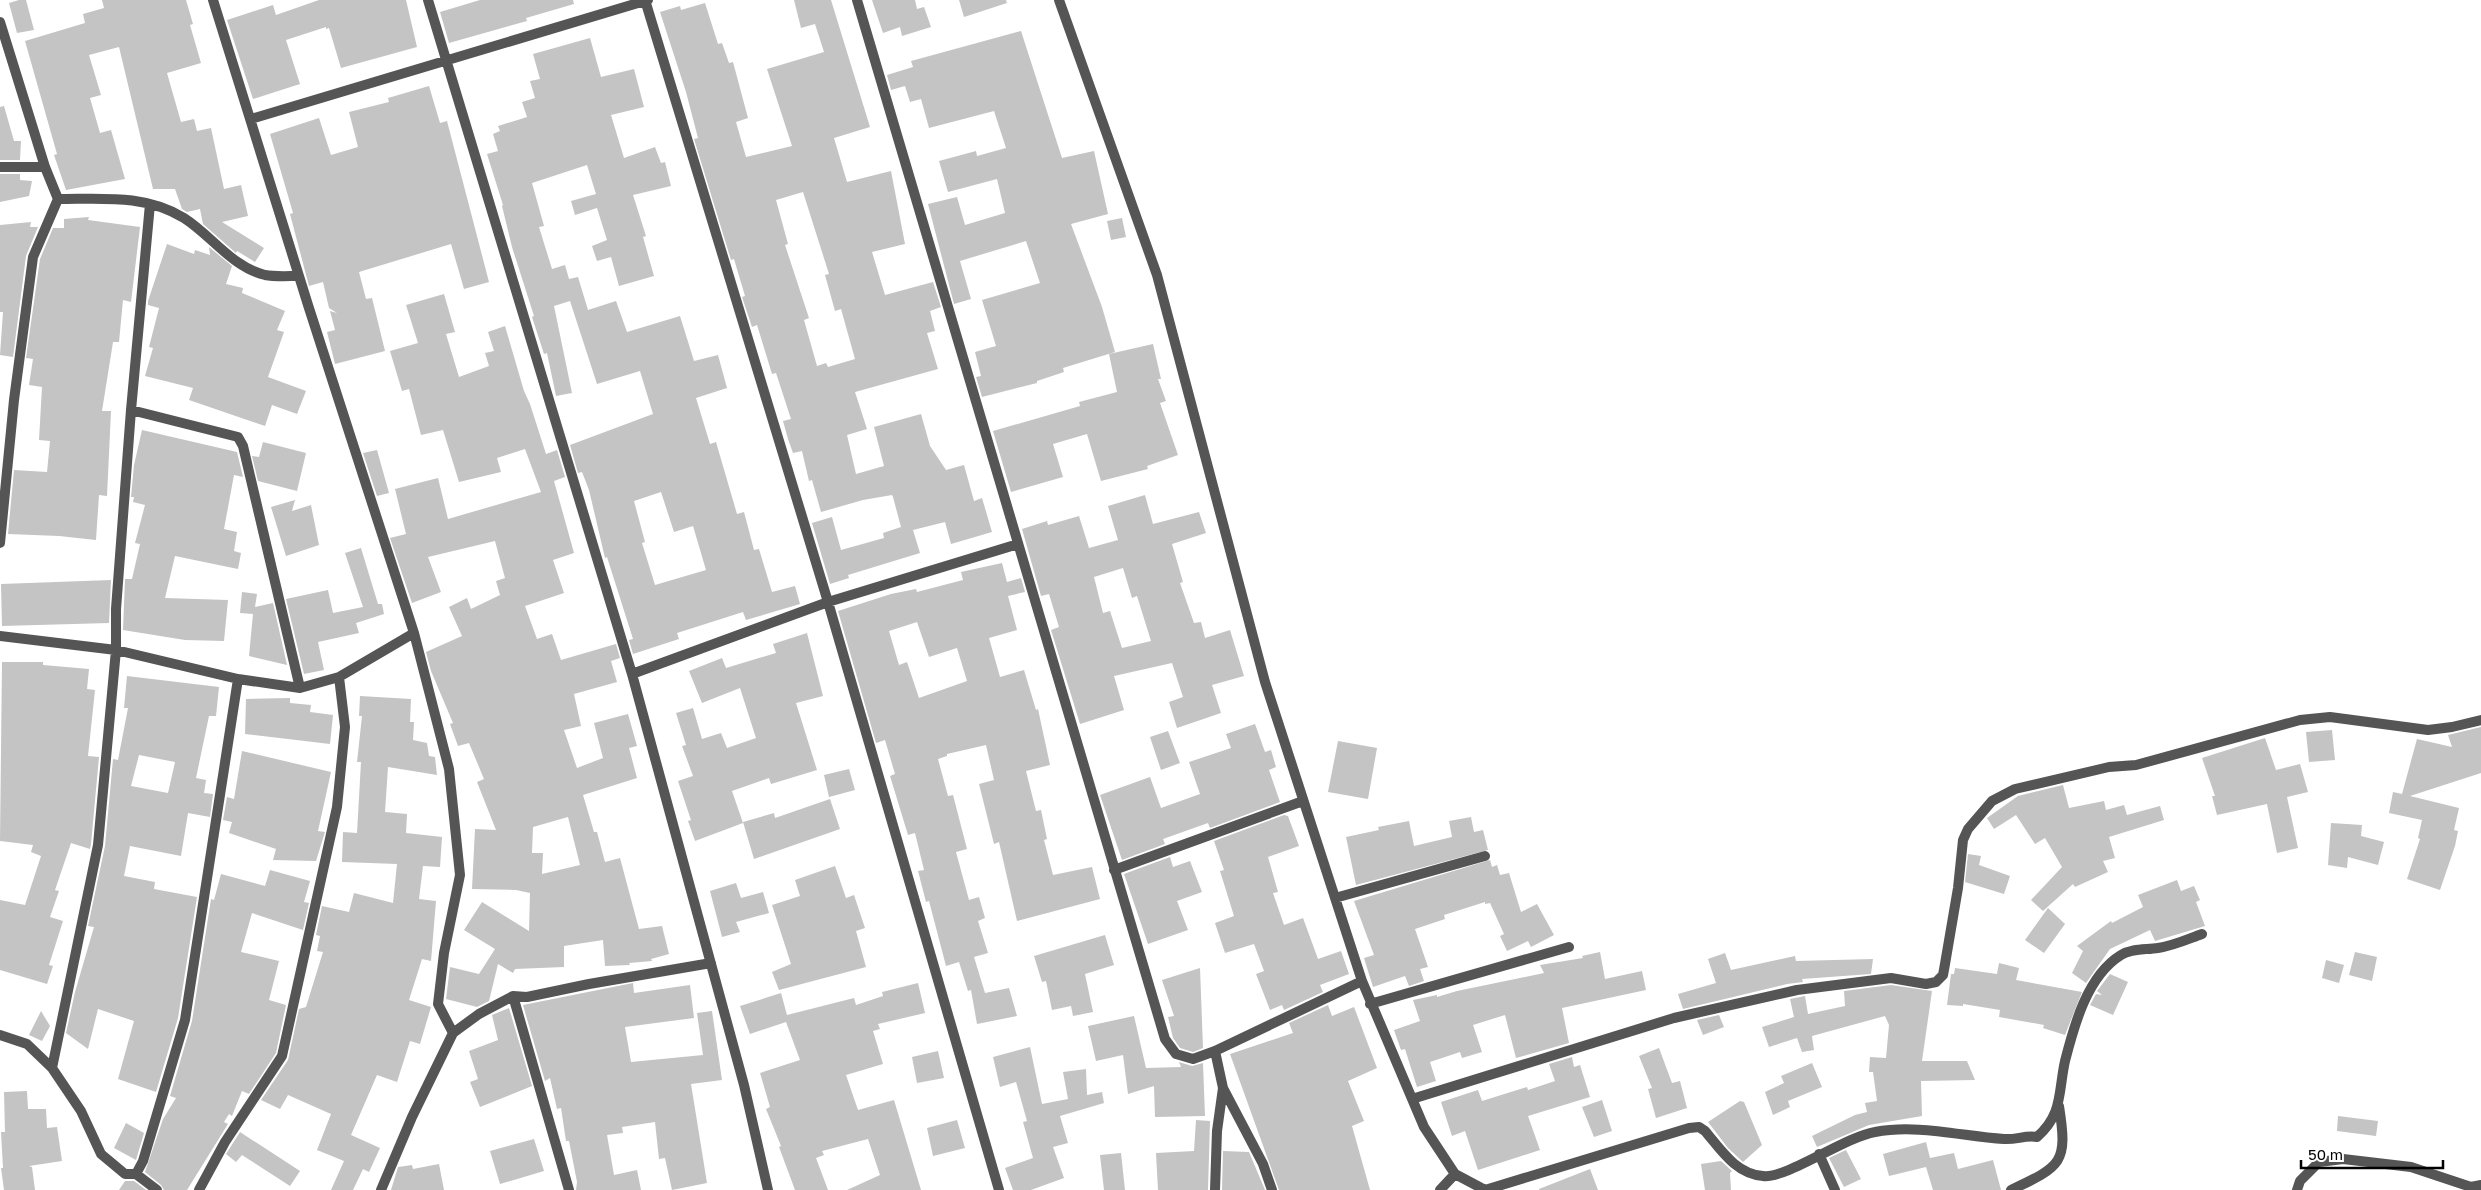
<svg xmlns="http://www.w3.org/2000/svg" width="2481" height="1190" font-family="'Golos Text',sans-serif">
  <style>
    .building { fill: #c4c4c4; fill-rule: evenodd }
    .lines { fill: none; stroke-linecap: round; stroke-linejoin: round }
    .minor { stroke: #555; stroke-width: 10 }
  </style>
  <rect width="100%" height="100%" fill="#fff"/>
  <!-- building -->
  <path class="building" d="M19 0H26L34 30 17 33 9 3Z
    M102 0H186L193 24 190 25 201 63 167 73 181 122 194 119 197 131 211 128 224 189 241 185 248 216 222 222 264 248 255 262 237 251 236 253 203 224 200 209 187 212 182 209 175 189H153L119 47 89 55 101 95 90 98 100 133 111 130 125 179 66 190 54 155 57 154 25 41 85 23 83 14 104 8Z
    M319 0H406L417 47 341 68 329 28 326 29V27L286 40 300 84 253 99 227 20 273 5 276 15Z
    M480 0H573L574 4 526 18 527 21 449 43 440 12Z
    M794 0H831L870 127 834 138 847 182 891 171 905 244 872 252 885 295 933 282 941 307 930 311 935 331 927 333 938 369 855 392 867 429 847 435 856 474 884 466 874 427 921 414 930 446 946 470 964 465 974 501 982 498 992 532 951 544 945 522 913 530 920 553 848 575 849 578 830 584 812 523 832 517 841 550 884 538 883 533 901 527 893 497 892 495 863 500 821 512 812 480 809 481 802 451 793 453 788 439 783 421 791 419 776 373 772 374 757 325 752 327 742 297 745 296 734 259 731 260 694 139 698 138 686 92 660 12 680 6 681 10 705 3 718 44 722 43 729 63 733 62 748 118 736 122 746 157 792 146 767 69 824 52 815 24 801 28ZM803 192 829 274 825 275 835 311 841 309 855 359 828 367 826 363 817 366 804 320 809 318 785 245 788 244 776 200Z
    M872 0H915L917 9 924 7 931 27 902 36 900 27 883 33Z
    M959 0H1006L1007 3 964 17Z
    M1021 31 1062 158 1094 151 1108 214 1071 224 1102 307 1115 352 1063 368 1064 372 1037 381V383L982 397 976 377 981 376 975 352 996 346 982 300 1040 283 1026 241 960 261 971 299 954 304 928 204 957 197 965 225 1005 213 997 179 948 192 939 161 976 151 977 156 1006 148 994 111 929 128 921 99 910 102 905 86 891 90 887 75 913 67 911 61Z
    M590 38 601 77 634 69 644 107 611 115 624 158 655 147 661 163 665 162 671 186 633 195 646 236 643 237 654 276 619 286 611 257 597 261 592 246 607 240 597 208 575 215 571 201 596 194 587 165 532 183 544 226 539 227 552 269 565 265 569 279 578 277 588 310 616 301 627 332 680 316 694 361 718 355 727 388 696 398 710 444 716 442 737 514 744 512 754 550 759 549 772 592 795 586 800 604 746 620 743 612 677 633 679 639 633 654 629 640 633 639 607 557 605 558 589 490 582 472 578 473 570 445 653 414 640 371 597 384 570 301 554 306 572 393 556 396 547 353 544 354 532 317 534 316 512 247 502 206 503 205 487 154 498 151 493 134 500 131 498 126 527 117 522 102 535 98 530 81 540 79 533 54ZM661 492 674 532 693 526 706 570 655 585 642 543 645 542 634 501Z
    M429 86 440 123 447 121 489 282 464 289 451 244 359 272 366 299 372 298 385 351 335 364 327 332 335 330 330 311 337 313 329 308 323 282 309 286 290 214 293 213 270 134 319 118 331 155 358 147 349 112 389 102 388 98Z
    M4 106 14 141H21L20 160H0V107Z
    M0 174H20V180L32 181 29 196 0 202Z
    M89 217 88 220 140 227 131 302 123 300 119 342H113L102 411H111L107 496 99 495 96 540 59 536 8 534 14 470 47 472 50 441 39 440 42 387 29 385 33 359 26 358 40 259 53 228H64V219Z
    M1122 218 1126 237 1111 240 1107 221Z
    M31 222 30 227H38L26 256 13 357 0 355 3 312H0V225Z
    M167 244 194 254 195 250 210 255 209 247 232 266 226 284 243 288 242 293 285 311 277 330 284 332 268 377 306 391 297 414 272 405 265 426 189 400 193 388 145 376 153 348 149 347 159 308 148 305V301Z
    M444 294 455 332 446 334 459 377 489 366 485 353 494 351 488 332 505 326 524 391 530 404 546 454 557 450 565 477 554 481 574 553 553 560 564 593 525 606 537 639 552 634 561 660 616 644 620 658 611 661 617 682 574 694 581 726 564 730 577 768 603 758 594 723 628 714 637 746 629 748 637 778 583 795 594 832H597L605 862 620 858 639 929 662 926 669 954 651 959 652 961 629 963 630 965 605 966 603 940 564 946V967L515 969 513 973 498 964 489 1001 477 1007 446 999 450 967 479 974 495 949 464 930 482 902 529 931 530 893 516 890 472 889 475 829 496 830 477 782 484 779 469 743 458 746 450 724 453 723 431 671 426 652 462 636 449 607 467 598 471 609 500 595 496 581 505 578 495 541 428 557 441 592 412 603 390 538 406 534 395 489 438 478 448 519 541 492 525 449 497 458 501 472 459 482 443 430 421 435 409 389 402 391 390 351 418 343 406 305ZM568 817 580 865 542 874 543 853H532L533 827Z
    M1153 344 1161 379H1158L1166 401 1160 403 1178 455 1147 466 1148 469 1101 481 1087 434 1053 444 1063 477 1011 492 993 431 1080 406 1079 402 1117 392 1109 354Z
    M142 430 237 452 243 477 234 475 224 529 237 532 234 551 241 553 238 569 175 556 165 598 228 600 224 641 185 640 123 630 125 579H132L140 544 135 543 145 505 133 502 134 497H131L134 465Z
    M263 442 306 453 297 491 258 481 252 456 259 457Z
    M377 450 389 493 377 496 363 453Z
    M1145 495 1153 524 1199 512 1206 533 1172 544 1183 582 1180 583 1194 623 1201 622 1205 638 1230 630 1244 676 1212 685 1221 713 1177 728 1169 702 1183 697 1172 663 1114 676 1124 710 1080 724 1051 630 1059 627 1049 594 1041 596 1022 529 1047 521 1048 525 1079 516 1089 548 1118 540 1108 506ZM1123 568 1132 598 1137 596 1151 641 1122 648 1110 611 1103 613 1094 577Z
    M295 500 292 511 311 505 319 545 286 556 271 507Z
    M361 548 378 604H382L384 614 356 623 359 633 318 642 324 670 304 674 286 599 328 590 333 613 363 607 345 553Z
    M1002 563 1007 582 1021 578 1025 592 1008 596 1017 630 989 638 1000 677 1024 670 1036 710 1038 709 1050 765 1026 771 1036 811 1041 810 1047 839 1044 840 1053 875 1092 867 1100 899 1017 921 999 842 994 844 979 784 994 780 986 745 947 754V756L938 759 948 796 953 795 967 849 956 852 969 900 979 897 985 918 978 921 988 953 974 957 985 993 1009 988 1017 1016 977 1024 971 990 968 991 959 962 946 966 929 901 926 902 918 871 924 870 915 833 908 835 890 776 895 774 885 740 876 743 838 611 891 594 916 589 917 592 963 580 961 572ZM917 622 929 657 957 648 967 681 919 698 907 662 899 665 889 631Z
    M111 580 109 623 2 626 1 584Z
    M242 592 257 594 255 607 273 603 287 665 249 656 253 614 240 613Z
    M807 633 823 696 796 703 817 770 771 784 769 778 732 791 743 823 695 841 688 821 691 820 678 781 693 776 682 746 686 745 676 713 693 708 702 739 721 733 727 748 756 738 740 688 702 703 689 671 722 658 726 668 776 653 773 644Z
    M2 662H43V665L89 669 87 689 95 690 88 756 99 757 91 844 90 849 71 843 55 890 59 891 50 917 63 921 49 965 53 966 47 984 0 970V900L25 905 41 856 31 852 33 845 0 841Z
    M127 676 219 687 216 716H209L196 778 206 780 204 793 213 794 210 817 188 813 181 856 130 846 124 876 155 882 154 889 197 897 178 1018 156 1092 118 1079 134 1021 98 1009 88 1049 66 1033 75 992 94 927 88 926 105 846 113 759 118 760 128 708H124ZM139 755 175 762 168 793 131 786Z
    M360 696 411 699 410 722H414L413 740 427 743 429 756 435 757 437 775 388 767 385 812 407 814 406 833 442 837 440 867 423 866 419 899 436 901 431 961 422 959 409 1000 431 1007 420 1044 410 1041 397 1082 377 1075 351 1135 380 1148 369 1172 363 1169 353 1190H331L344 1161 317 1150 331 1114 288 1095 280 1109 261 1100 288 1060 299 1009 306 1007 323 952 317 951 320 936 316 935 322 906 349 912 354 893 393 903 397 864 342 862 343 832 357 833 361 762H357L362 716H359Z
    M290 698V703L311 705 310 712 333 715 330 744 245 734 246 699Z
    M1255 724 1265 752 1271 750 1276 767 1269 770 1280 802 1210 828 1208 823 1163 839 1165 844 1122 860 1100 795 1150 777 1161 808 1200 794 1189 762 1231 748 1226 734Z
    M2481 727V773L2410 796 2459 808 2454 830 2458 831 2455 846 2440 890 2407 879 2420 839 2418 838 2422 820 2389 813 2393 792 2402 794 2417 739 2452 747 2448 735Z
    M2332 730 2335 760 2309 762 2306 732Z
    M1168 731 1180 763 1161 770 1150 737Z
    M2265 738 2276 770 2300 764 2308 792 2287 797 2298 848 2277 853 2267 804 2217 815 2212 796H2215L2202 758Z
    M1338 741 1377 748 1368 799 1328 792Z
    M242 751 331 772 318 831 325 832 316 861 273 860 276 849 229 833 232 822 223 820 227 797 234 799Z
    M849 769 855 790 829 797 824 775Z
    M2063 785 2069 808 2104 801 2106 810 2124 805 2127 815 2160 806 2164 820 2109 837 2115 858 2103 861 2108 872 2075 887 2073 884 2043 911 2031 900 2062 867 2045 838 2035 844 2016 815 1994 829 1987 818 2018 796Z
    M830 799 840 829 754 859 743 822 774 813 775 818Z
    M1284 815 1288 816 1299 846 1268 857 1278 892 1273 893 1284 925 1303 918 1318 959 1341 951 1349 974 1320 985 1323 992 1284 1010 1282 1005 1270 1010 1256 974 1264 971 1254 944 1225 953 1215 923 1234 916 1220 871 1224 870 1214 841Z
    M1471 817 1474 832 1483 830 1488 850 1356 885 1346 837 1379 830 1378 827 1409 821 1414 846 1452 837 1449 821Z
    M2331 823 2362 825 2361 836 2384 842 2378 865 2348 857 2347 868 2328 865Z
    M1968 854 1981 856 1979 865 2010 876 2004 894 1965 882Z
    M1170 857 1173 867 1190 861 1202 892 1177 901 1188 930 1148 944 1124 874Z
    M1490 860 1492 867 1497 865 1500 875 1509 873 1521 912 1537 904 1554 935 1531 947 1528 941 1507 951 1500 936 1504 934 1490 903 1485 904V902L1444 915 1445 919 1415 929 1428 967 1420 969 1424 981 1409 986 1405 976 1373 987 1364 958 1374 955 1354 901Z
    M835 866 846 898 854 895 865 928 856 931 866 967 779 990 772 972 791 964 772 905 800 896 795 880Z
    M270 870 310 881 304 902 309 903 303 930 252 913 241 952 279 961 269 1000 286 1005 276 1053 249 1094 242 1091 232 1116 229 1114 224 1122 228 1124 187 1190H164L161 1185 145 1172 163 1119 176 1098 170 1096 192 1021 211 899 214 900 221 874 265 886Z
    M2177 880 2181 891 2194 886 2200 900 2196 902 2205 926 2155 941 2150 930 2110 949 2086 983 2072 973 2083 951 2077 946 2111 921 2112 923 2143 907 2138 895Z
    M736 883 741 898 763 892 769 913 736 922 740 932 722 937 710 891Z
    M2048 908 2065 924 2044 953 2025 940Z
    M1105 935 1114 965 1085 974 1093 1012 1073 1016 1071 1006 1052 1010 1046 981 1042 982 1034 956Z
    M1600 952 1605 979 1642 971 1646 990 1562 1008 1569 1043 1516 1058 1505 1015 1473 1025 1482 1052 1462 1058 1460 1052 1430 1062 1436 1081 1417 1087 1405 1049 1401 1050 1394 1030 1420 1021 1413 1000 1437 995V997L1457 991 1544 973 1540 965 1583 958 1582 956Z
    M2355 952 2377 957 2372 981 2349 975Z
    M1725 953 1731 970 1795 956 1796 961 1873 959 1871 974 1802 979 1803 982 1787 984 1683 1009 1678 994 1716 983 1708 959Z
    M2326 960 2344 965 2339 983 2322 978Z
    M1999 963 2019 968 2016 980 2082 992 2065 1035 2043 1028 2044 1025 1999 1017 2000 1010 1963 1004V1006L1947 1005 1951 974H1954L1955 968 1997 974Z
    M1200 968 1203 1048 1193 1052 1180 1048 1173 1038 1168 1017 1174 1016 1162 980Z
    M2110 974 2128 982 2113 1015 2090 1005 2096 994 2102 995 2097 991Z
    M633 983 634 993 690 985 694 1018 625 1027 631 1062 703 1055 697 1013 712 1011 722 1080 691 1084 707 1183 672 1190 665 1158 659 1159 655 1122 622 1127 623 1133 607 1135 614 1175 637 1170 641 1190H576L577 1182 569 1141H566L561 1108 557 1109 550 1078 545 1081 523 1005Z
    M918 983 925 1013 878 1024 880 1029 873 1031 883 1064 846 1075 858 1110 894 1100 921 1190H847L880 1175 868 1139 822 1151 824 1155 816 1158 828 1190H795L779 1147 781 1146 766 1109 770 1107 760 1073 800 1060 786 1022 750 1034 740 1006 781 993 787 1015 854 998 856 1005 883 996 882 992Z
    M1891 985 1932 991 1922 1061H1967L1975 1080 1921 1081 1922 1116 1869 1125 1817 1147 1812 1136 1855 1115 1867 1112 1865 1103 1877 1101 1873 1072H1869L1870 1057 1886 1058 1889 1025 1885 1016 1812 1036 1814 1050 1802 1052 1797 1038 1769 1047 1762 1027 1794 1017 1790 999 1805 996 1808 1014 1845 1006 1844 991Z
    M1328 1005 1332 1016 1354 1007 1377 1068 1348 1081 1364 1121 1352 1126 1370 1190H1279L1230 1054 1293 1033 1289 1023Z
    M509 1008 532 1086 480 1107 470 1082 478 1079 469 1051 498 1040 492 1015Z
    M41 1011 50 1026 42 1041 29 1035Z
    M1719 1015 1724 1027 1703 1035 1697 1020Z
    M1134 1016 1146 1068 1181 1067 1179 1062 1192 1066 1203 1063 1205 1116 1155 1117 1154 1086 1128 1094 1123 1055 1096 1061 1088 1026Z
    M1030 1047 1042 1104 1068 1099 1063 1072 1086 1069 1087 1095 1102 1092 1104 1103 1060 1116 1068 1143 1053 1147 1064 1178 1031 1190H1013L1005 1168 1033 1158 1023 1122 1027 1121 1016 1082 1000 1087 993 1057Z
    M1659 1048 1672 1083 1680 1081 1687 1108 1656 1118 1648 1089 1652 1088 1639 1056Z
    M938 1051 944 1078 917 1083 912 1057Z
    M1572 1057 1574 1067 1580 1065 1590 1097 1528 1116 1540 1150 1478 1170 1465 1131 1452 1136 1441 1102 1478 1090 1482 1101 1527 1087 1528 1090 1555 1081 1549 1064Z
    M1812 1063 1822 1087 1788 1101 1790 1107 1773 1115 1765 1092 1784 1083 1781 1076Z
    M27 1091 28 1109H46L47 1128 57 1127 62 1161 29 1166 32 1167 35 1190H4L1 1168H3L1 1132H5L4 1092Z
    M1602 1100 1612 1131 1594 1137 1582 1107Z
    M1740 1101 1744 1102 1762 1145 1743 1162 1728 1148 1708 1122Z
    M2338 1116 2378 1121 2376 1136 2337 1131Z
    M957 1120 965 1148 933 1156 927 1128Z
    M1196 1120 1210 1121 1208 1190H1158L1156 1153 1194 1151Z
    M126 1123 144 1133 136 1160 114 1148Z
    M240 1132 300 1171 290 1186 242 1155 236 1162 226 1154Z
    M534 1139 544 1171 500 1184 490 1151Z
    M1926 1142 1930 1158 1954 1153 1958 1169 1993 1160 2001 1190H1933L1926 1167 1889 1176 1883 1154Z
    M1846 1150 1861 1179 1844 1187 1829 1158Z
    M1223 1151 1249 1152 1265 1190H1222Z
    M1121 1153 1125 1190H1104L1100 1155Z
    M1721 1161 1732 1171 1730 1173 1731 1190H1705L1701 1164Z
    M439 1164 444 1190H391L398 1167 412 1165 413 1169Z
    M1590 1169 1598 1190H1539V1189Z
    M125 1181H134L146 1190H119Z"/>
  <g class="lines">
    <!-- minor -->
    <path class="minor" d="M213 0 308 305 414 633 449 769 460 875 444 953 438 1004 453 1033
      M428 0 632 674 744 1085 768 1190
      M645 0 828 602 999 1190
      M857 0 1165 1039 1176 1054 1193 1059 1215 1051 1362 981
      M1059 0 1157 275 1265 682 1362 981 1424 1127 1455 1174 1485 1190
      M0 22 45 167 58 199 33 257 14 400 0 543
      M251 119 648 0
      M0 167H45
      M58 199C102 199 145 194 184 218 212 236 232 267 265 275 275 277 288 276 299 276
      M131 410 238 437 243 446 300 688
      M0 636 116 650 238 679 300 688 339 677 414 633
      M632 674 828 602 1018 544
      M1114 870 1303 801
      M1335 898 1485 856
      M513 996 569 1190
      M1370 1004 1569 947
      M0 1035 27 1044 52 1068 81 1111 101 1154 125 1174H136L157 1190
      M1215 1051 1223 1088 1263 1164 1272 1190
      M52 1068 98 845 116 650V609L131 410 150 204
      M1412 1099 1674 1018 1797 990 1891 978 1926 984 1936 982 1943 975 1945 964 1958 888 1963 840 1968 829 1992 801 2015 789 2109 767 2136 765 2300 720 2330 717 2428 730 2452 727 2481 720
      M1819 1154 1835 1190
      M136 1174 143 1161 185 1020 238 679
      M199 1190 225 1142 282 1056 337 807 345 727 339 677
      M381 1190 412 1117 453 1033 479 1014 513 996 527 997 589 984 711 963
      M1215 1190 1217 1131 1223 1088
      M1440 1190 1455 1174
      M1485 1190 1689 1128 1699 1127 1705 1131C1721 1150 1736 1174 1763 1176 1786 1179 1845 1137 1875 1132 1917 1124 1961 1136 2004 1139 2016 1140 2025 1135 2037 1137 2063 1114 2058 1093 2065 1061 2074 1026 2087 976 2121 955 2133 948 2145 950 2158 948 2173 946 2188 939 2202 934
      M2011 1190C2062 1166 2068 1163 2059 1106
      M2297 1190 2300 1181 2319 1162 2343 1159 2411 1167 2471 1187 2481 1185"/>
  </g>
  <!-- scale -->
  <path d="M2301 1160v8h142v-8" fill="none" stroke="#000000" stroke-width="2.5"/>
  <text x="2308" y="1160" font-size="15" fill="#000000" stroke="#ffffff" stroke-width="4" paint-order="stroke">50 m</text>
</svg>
